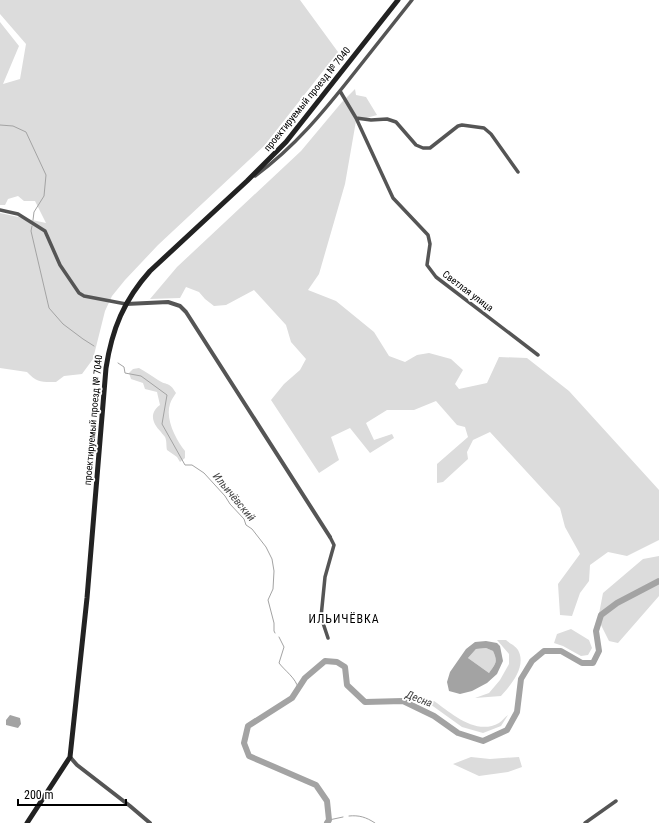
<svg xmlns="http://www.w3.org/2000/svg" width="659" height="823" font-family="'Roboto Condensed',sans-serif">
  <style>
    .green { fill: #dcdcdc }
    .water { fill: #a3a3a3; fill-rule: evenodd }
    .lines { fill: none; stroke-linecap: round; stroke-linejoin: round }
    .stream { stroke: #a3a3a3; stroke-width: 1 }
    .river { stroke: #a3a3a3; stroke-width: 6 }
    .minor { stroke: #555; stroke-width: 3.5 }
    .tertiary { stroke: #555; stroke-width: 4 }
    .secondary { stroke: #222; stroke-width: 5 }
    .labels { text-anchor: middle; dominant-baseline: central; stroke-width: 3.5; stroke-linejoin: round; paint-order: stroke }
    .street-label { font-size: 10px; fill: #000; stroke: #fff }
    .water-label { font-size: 11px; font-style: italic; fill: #444; stroke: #fff }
    .quarter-label { font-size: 12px; letter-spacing: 1px; fill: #000; stroke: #fff }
  </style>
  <rect width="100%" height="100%" fill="#fff"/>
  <!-- green -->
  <path class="green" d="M0 0H300L338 52 264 146 158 245 125 280 112 296 105 311 93 359 82 374 64 376 56 382C42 382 37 383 27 372L0 368V213L46 223 35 201H24L18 196 8 199 5 205H0V22L19 46 3 84 20 79 26 44 0 14Z
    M355 89 356 95 366 97 377 115 356 121 345 184 319 274 308 290 336 301 374 332 389 356 405 362 417 355 429 353 451 359 463 370 455 384 459 389 487 383 499 357 527 358 569 391 659 490V540L627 556 608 552 590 565 589 581 580 593 572 616 560 615 558 584 580 554 565 527 560 508 490 432 473 440 467 452 468 459 443 482 437 483V464L468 437 465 427 457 425 436 401 414 410H387L366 423 374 440 392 434 394 438 370 453 350 428 331 437 339 460 319 473 271 400 284 384 300 370 306 359 291 342 286 325 254 290 226 305 214 306 205 299 199 292 186 287 180 298 150 299 177 267 301 151 342 102Z
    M139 368C146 372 152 376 158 380 167 386 169 381 176 393 174 396 171 400 170 404 165 419 176 440 185 451V458L180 462 177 457 167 450C166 446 167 441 165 437 163 434 163 435 161 432 152 423 149 413 160 405L157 392 145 389 143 383 131 379 129 373 133 369Z
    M659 556V596L618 643 609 641 598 619 603 593 643 559Z
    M571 629 589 640 592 648 588 655 581 656 563 646 554 643 557 634Z
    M497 640H506C509 643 516 646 518 650 527 666 511 685 501 696L475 698 489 693 500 680 509 664V654Z
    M486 648 493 651C498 662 496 663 489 673L468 658 476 649Z
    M434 701C451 713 476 736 499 723 502 721 505 717 508 715L501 726 483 733 462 727 430 704Z
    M471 757 490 759 519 757 522 767 508 772 479 776 453 764Z"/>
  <!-- water -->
  <path class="water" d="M486 641 497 643 500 646 503 661 497 674 487 683 472 691 460 694 449 691 447 682 450 672 466 649 475 642ZM486 648 493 651C498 662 496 663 489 673L468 658 476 649Z
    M10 715 20 718 21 724 18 728 6 725V720Z"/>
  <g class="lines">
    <!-- stream -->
    <path class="stream" d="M0 125 13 126 26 132 46 175 44 196 34 212 33 220
      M32 226 31 231 49 308 63 324 83 339 94 346
      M118 363 124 367 125 373 141 376 167 395 162 424 185 465H192L204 473 225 496 230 504 244 519 246 525 252 529 266 547 272 559 274 571 273 589 268 600 274 623V631L275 633
      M279 637 284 647 279 663C285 671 296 678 298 688
      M349 816C359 815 366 817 375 823
      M329 820 343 817"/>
    <!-- river -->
    <path class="river" d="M327 823 329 820 327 801 316 785 249 756 244 743 248 726 292 698 305 678 325 661 337 662 345 667 347 685 365 702 403 701 434 716 458 733 483 741 507 730 517 712 521 679 532 661 544 651H561L582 663H593L599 651 596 631 601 615 617 603 659 581"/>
    <!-- minor -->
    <path class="minor" d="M340 91 356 118 371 120 387 119 396 122 416 145 423 148H430L458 126 462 125 484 128 491 134 518 172
      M356 118 393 198 428 235 430 244 427 265 436 277 538 355
      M255 176C295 147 325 110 355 72 374 48 393 24 412 0
      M0 210 18 214 45 231 60 265 79 293 84 296 126 304
      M328 638 321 617 325 577 334 545 330 537
      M585 823 616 801"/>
    <!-- tertiary -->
    <path class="tertiary" d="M126 304 168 302 180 306 186 312 330 537
      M70 757 77 765 130 806 150 823"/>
    <!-- secondary -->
    <path class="secondary" d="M27 823 70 757 87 598 106 368C112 329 124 300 150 271L247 181 286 142 398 0"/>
  </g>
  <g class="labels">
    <!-- street labels -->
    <g class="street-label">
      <text transform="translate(307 99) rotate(-51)">проектируемый проезд № 7040</text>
      <text transform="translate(468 291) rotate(37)">Светлая улица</text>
      <text transform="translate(93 420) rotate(-85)">проектируемый проезд № 7040</text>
    </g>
    <!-- water labels -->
    <g class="water-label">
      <text transform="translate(234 497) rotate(50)">Ильичёвский</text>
      <text transform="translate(419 699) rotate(21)">Десна</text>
    </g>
    <!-- quarter labels -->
    <g class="quarter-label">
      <text x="344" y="619">ИЛЬИЧЁВКА</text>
    </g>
  </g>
  <!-- scale -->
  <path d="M18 799v6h108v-6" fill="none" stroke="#000000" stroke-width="2"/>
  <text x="24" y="799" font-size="12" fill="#000000" stroke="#ffffff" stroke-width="3" paint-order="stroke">200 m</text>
</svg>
